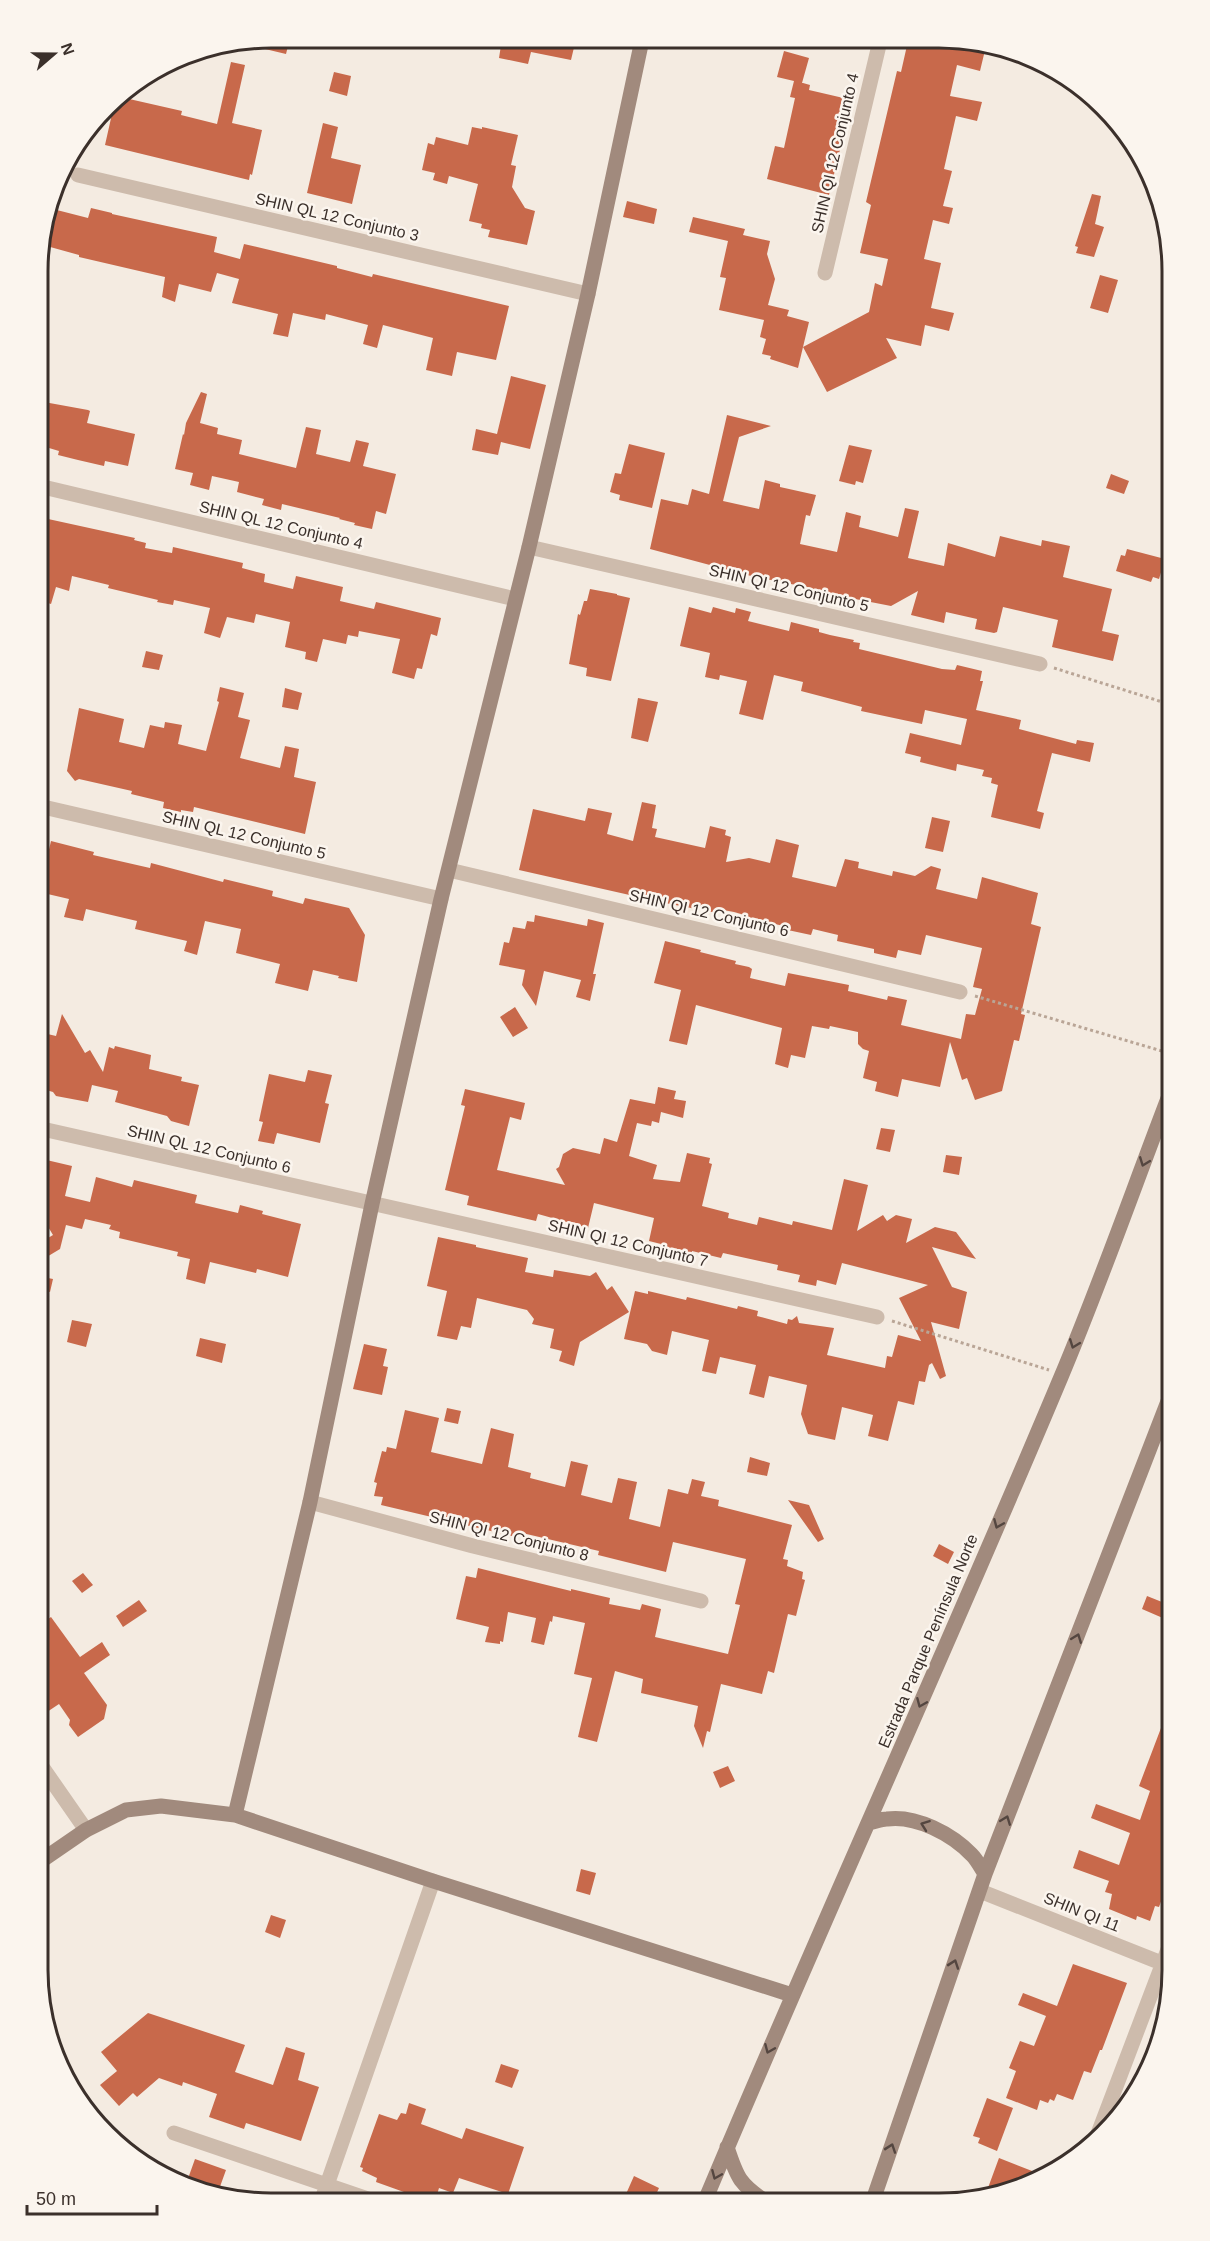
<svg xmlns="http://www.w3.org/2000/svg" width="1210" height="2241" font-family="Helvetica,sans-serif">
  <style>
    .building { fill: #c8694b }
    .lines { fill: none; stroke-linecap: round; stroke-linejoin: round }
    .path { stroke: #b9a596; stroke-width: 3; stroke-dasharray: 3 3; stroke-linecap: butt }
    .street { stroke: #cdbbac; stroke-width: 15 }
    .secondary { stroke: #a18a7d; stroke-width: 15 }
    .oneway { stroke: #544640 }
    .labels { text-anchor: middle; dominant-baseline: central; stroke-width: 5; stroke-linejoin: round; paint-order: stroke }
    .street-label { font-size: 16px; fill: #3b302b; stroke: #fbf5ee }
    .rim { fill: none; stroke: #3b302b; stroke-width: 3 }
  </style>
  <rect width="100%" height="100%" fill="#f4ebe1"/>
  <!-- building -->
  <path class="building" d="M268 38H290L286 54 265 49Z
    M502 39H576L571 60 531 52 528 64 499 58Z
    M908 41 973 42 986 46 980 71 957 65 950 96 982 102 977 121 956 116 944 169 952 171 943 206 953 208 949 224 933 220 924 259 941 263 931 308 954 313 949 331 925 325 921 346 886 338 897 358 827 392 803 347 798 368 770 359 771 356 762 354 766 339 760 337 764 320 719 310 726 278 720 277 728 241 689 232 693 217 745 229 743 235 770 241 767 254 775 279 768 305 789 310 787 316 809 322 803 347 869 312 875 283 882 286 888 259 860 253 871 205 866 202 897 71 901 72Z
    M784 51 809 58 802 83 796 81 810 85 809 90 852 100 829 195 767 179 775 146 784 148 795 98 790 97 794 81 777 77Z
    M231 62 245 65 232 123 262 130 252 175 250 174 249 180 105 145 116 96 182 111 181 115 217 124Z
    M334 72 351 76 347 96 329 91Z
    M323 123 338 127 331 158 361 165 352 204 307 193Z
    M472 127 482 129V127L518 135 511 165 516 166 512 187 525 208 535 211 527 245 488 237 490 230 481 228 482 224 469 221 478 184 449 176 447 184 433 180 435 173 422 170 428 143 434 145 436 137 468 145Z
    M1092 194 1101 196 1095 224 1104 227 1094 257 1076 253 1078 247 1075 246Z
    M627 201 657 209 654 224 623 217Z
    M49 208 88 218 91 208 112 213V214L217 237 214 252 240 259 244 244 337 266V268L372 277 373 274 509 306 496 360 457 352 452 376 426 370 433 338 383 325 377 348 363 344 368 325 326 314 325 320 293 313 288 337 273 334 278 314 232 303 239 279 217 273 211 292 179 284 175 302 162 297 165 277 79 257V255L43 245 45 238 40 237Z
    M1100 275 1118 280 1108 313 1090 308Z
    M511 376 546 385 530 449 501 442 498 455 472 450 476 429 497 434Z
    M201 392 207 394 200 423 218 428 217 434 242 440 239 454 296 468 306 427 321 430 316 454 350 462 356 440 369 443 363 466 396 474 386 514 376 511 372 529 354 525 355 523 339 519 340 518 282 504 281 510 262 505 264 499 237 492 239 482 212 476 209 490 190 485 193 473 175 469 183 434 184 435 186 423Z
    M44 402 88 410 90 411 87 423 135 434 128 466 105 461 104 466 78 460 58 455 59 451 39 445V424Z
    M727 415 771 426 739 437 723 501 759 509 765 480 780 484V487L816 495 810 516 806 515 800 544 837 552 846 512 861 516 859 527 898 537 905 508 919 511 908 558 944 566 948 543 995 557 1000 536 1041 546 1042 540 1070 546 1063 577 1112 589 1102 631 1119 635 1113 661 1052 647 1058 620 1003 607 997 632 994 633 975 629 977 619 946 612 944 623 911 615 918 591 891 606 845 597V600L800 589 801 586 751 576 650 549 661 499 688 505 692 489 709 494Z
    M629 444 665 453 652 508 619 500 620 495 610 492 615 473 621 474Z
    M849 445 872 450 863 483 856 481 855 485 839 481Z
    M1111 474 1129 481 1124 494 1106 488Z
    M39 517 135 538 134 540 146 543 145 548 172 553 173 547 243 563 242 568 265 574 264 582 293 589 296 576 343 587 340 601 374 609 376 602 441 618 437 636 431 634 422 669 417 668 414 679 392 673 400 639 359 631 358 637 348 635 346 644 323 639 317 662 305 659 306 652 285 647 290 622 256 614 254 623 227 617 220 638 204 633 210 608 174 600 173 605 157 602 158 600 108 588 109 585 72 576 69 591 56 587 51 604 39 600Z
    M1127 549 1165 559 1159 579 1153 577 1151 582 1116 571 1121 555 1125 556Z
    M590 589 617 594V595L630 598 611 681 586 676 587 668 569 664 578 614 580 615 584 601H587Z
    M689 607 711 613 713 607 735 613 736 608 751 612 748 621 789 631 791 622 819 629V632L830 635 854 640 853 642 860 643 859 649 942 669 955 670 957 665 982 671 980 681H983L976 710 1021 720 1019 729 1076 744 1077 740 1094 743 1090 762 1052 753 1037 811 1044 813 1040 829 991 817 998 785 991 783 992 778 982 776 984 770 957 764 956 771 920 762 921 757 905 753 910 733 961 745 967 719 925 710 922 724 861 711 862 707 801 691 803 682 774 675 763 720 739 714 747 681 720 675 719 680 705 677 710 653 680 646Z
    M146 651 163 655 159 670 142 667Z
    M220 687 244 693 238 717 250 720 240 758 280 768 285 746 299 749 294 777 316 782 305 834 194 807 193 812 181 810V812L163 808 164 802 131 794 132 791 79 779 75 781 67 771 79 708 124 719 119 742 144 748 150 725 164 728 165 722 182 725 178 744 206 751 219 702 217 701Z
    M285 688 302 693 298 710 282 707Z
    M638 698 658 702 648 742 631 738Z
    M642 802 656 805 652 828 657 829 655 837 705 848 710 826 726 830 725 835 731 837 726 862 749 858 770 863 776 839 799 845 792 877 836 887 845 859 859 862 858 868 892 876 893 871 915 876 931 866 941 869 936 889 977 899 982 877 1038 893 1031 924 1041 927 1021 1014 1025 1015 1019 1041 1014 1040 1002 1091 975 1100 967 1078 962 1080 950 1042 940 1087 902 1079 898 1097 875 1091 877 1082 863 1078 869 1051 863 1049 858 1044V1032L830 1026 829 1029 812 1026 805 1058 791 1055 788 1068 775 1064 782 1028 696 1005 687 1045 669 1041 681 990 654 983 665 941 701 950 700 952 736 961 735 964 749 967 752 969 750 978 785 986 788 973 849 985 848 991 887 1000 888 996 907 1000 901 1025 961 1039 966 1014 975 1015 982 989 973 987 982 948 926 935 921 955 898 950 896 958 874 953V949L837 941 838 935 813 929 811 935 783 929 784 926 747 918 748 916 734 912 718 909 717 913 665 903 519 870 533 809 585 821 588 808 612 813 607 834 633 841Z
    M932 817 950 821 943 852 925 848Z
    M51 841 94 852 93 855 150 868 151 863 223 882 224 879 273 891 272 896 303 904 305 898 349 908 365 935 357 982 338 978 339 976 313 970 308 991 275 983 280 964 236 953 241 929 205 921 197 955 184 951 187 941 135 929 137 921 86 909 83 921 64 917 69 899 39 892Z
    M535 915 587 926 588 919 604 923 593 974H596L590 1001 576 997 581 980 544 971 536 1006 522 985 525 970 499 965 504 942 509 943 513 927 525 929 527 921 534 922Z
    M515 1007 528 1028 513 1037 500 1017Z
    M62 1014 85 1053 90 1050 103 1072 109 1047 114 1049 115 1046 151 1055 149 1069 182 1077 181 1081 199 1085 189 1126 171 1121 167 1116 115 1102 118 1091 92 1085 88 1102 56 1096 53 1092 39 1088V1032L56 1036Z
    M308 1070 332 1075 325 1103 329 1104 320 1143 277 1133 274 1144 258 1141 263 1122 259 1121 269 1074 305 1082Z
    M658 1087 676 1091 674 1099 686 1101 683 1118 661 1112 659 1123 652 1121 651 1126 637 1123 629 1156 657 1165 653 1179 680 1182 687 1153 710 1158 709 1163 712 1164 702 1206 729 1213 728 1218 757 1225 759 1217 792 1225 793 1221 832 1230 844 1179 868 1185 857 1231 883 1215 887 1221 896 1215 912 1219 906 1243 935 1227 956 1232 976 1259 932 1247 952 1287 967 1292 959 1329 931 1322 946 1376 940 1379 932 1363 929 1365 925 1382 919 1381 914 1405 898 1401 888 1441 868 1436 873 1415 842 1407 835 1440 808 1434 801 1414 807 1385 769 1376 764 1398 749 1394 756 1365 720 1357 716 1374 702 1371 709 1340 672 1331 667 1355 652 1351 647 1344 624 1339 635 1291 648 1294V1291L686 1300 687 1297 737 1309 738 1306 758 1311 757 1316 787 1324 788 1319 792 1320 797 1316 799 1323 834 1328 827 1355 885 1368 887 1356 892 1357 898 1335 921 1341 899 1298 928 1285 842 1263 836 1285 817 1280 816 1286 798 1282 800 1275 777 1270 778 1265 723 1253 721 1258 692 1251 691 1257 660 1250 661 1244 649 1241 654 1218 594 1203 588 1228 538 1214 536 1221 467 1205 469 1196 445 1190 465 1106 461 1105 465 1089 525 1103 521 1120 510 1117 497 1170 565 1185 556 1169 559 1167 563 1154 573 1148 600 1154 604 1138 617 1142 630 1099 655 1104Z
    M881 1128 895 1130 890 1152 876 1149Z
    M946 1155 962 1157 959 1175 943 1172Z
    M38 1158 72 1166 65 1196 90 1202 96 1177 132 1187 134 1180 197 1195 195 1203 238 1213 240 1205 263 1211 262 1214 301 1224 288 1277 257 1269 256 1273 210 1262 205 1284 186 1279 190 1259 177 1256 178 1252 119 1238 120 1232 109 1229 111 1225 85 1219 82 1229 66 1225 60 1249 45 1258 38 1244 53 1235 41 1215H38Z
    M438 1237 476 1245V1247L528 1258 525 1272 553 1277 554 1270 590 1276 596 1272 607 1290 612 1286 629 1312 580 1342 574 1366 559 1361 562 1351 550 1348 554 1329 532 1324 534 1319 527 1310 477 1298 471 1328 461 1326 457 1340 437 1336 447 1291 427 1286Z
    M38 1276 53 1279 50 1292 38 1289Z
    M72 1320 92 1324 86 1347 67 1342Z
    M200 1338 226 1344 222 1363 196 1356Z
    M364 1344 387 1349 383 1366 388 1367 382 1395 353 1389Z
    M447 1408 461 1411 458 1424 444 1421Z
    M405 1410 439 1418 431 1452 482 1464 491 1428 514 1434 508 1467 531 1473 530 1478 565 1487 571 1461 588 1465 581 1495 612 1503 618 1478 637 1482 629 1519 660 1527 668 1489 688 1494 692 1479 705 1482 701 1496 719 1500 718 1506 792 1525 783 1559 788 1560 787 1566 803 1572 802 1579 805 1580 796 1616 788 1614 774 1673 768 1671 762 1694 721 1684 710 1732 707 1731 703 1748 694 1726 698 1706 641 1693 643 1679 615 1671 597 1742 578 1737 592 1678 574 1674 585 1623 553 1616 552 1622 550 1621 544 1645 531 1642 536 1618 508 1612 503 1642 500 1641V1644L485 1642 489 1627 456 1619 466 1576 476 1578 478 1568 571 1591V1589L610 1598 609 1604 640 1610 642 1604 661 1609 655 1637 728 1654 740 1605 735 1604 746 1559 673 1542 666 1572 598 1555 599 1551 518 1532 516 1537 381 1505 383 1497 374 1496 377 1483 374 1482 382 1451 386 1452 387 1447 396 1449Z
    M750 1457 770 1463 767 1476 747 1472Z
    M788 1500 809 1505 824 1539 818 1542Z
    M939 1544 954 1552 948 1564 933 1556Z
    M83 1573 93 1585 82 1593 72 1581Z
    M1147 1596 1172 1606V1622L1142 1609Z
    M139 1600 147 1611 123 1627 116 1616Z
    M51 1617 80 1657 102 1642 110 1655 84 1673 107 1705 104 1719 78 1737 69 1725 70 1720 59 1704 47 1712 38 1700V1626Z
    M1161 1728 1172 1732V1852L1162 1880 1168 1882 1159 1907 1155 1906 1150 1921 1137 1916 1136 1920 1109 1909 1112 1894 1105 1892 1109 1881 1073 1868 1079 1850 1119 1865 1130 1833 1091 1818 1096 1804 1140 1820 1150 1791 1139 1786Z
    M728 1766 735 1781 720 1788 713 1772Z
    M581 1869 596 1873 590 1895 576 1891Z
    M271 1915 286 1920 280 1938 265 1932Z
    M1073 1964 1127 1983 1102 2050H1100L1091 2073 1084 2071 1073 2100 1057 2094 1054 2101 1050 2099 1048 2103 1040 2100 1037 2110 1006 2098 1016 2071 1009 2068 1020 2041 1034 2046 1046 2016 1018 2005 1023 1993 1057 2006Z
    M148 2013 245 2045 235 2072 273 2085 286 2047 305 2053 298 2080 319 2087 301 2141 246 2123 244 2129 209 2117 217 2094 183 2082 182 2086 159 2078 137 2097 133 2093 119 2106 100 2085 117 2071 101 2052Z
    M501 2064 519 2070 512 2088 495 2082Z
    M987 2098 1013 2108 997 2151 978 2143 980 2138 973 2136Z
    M409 2103 426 2109 421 2124 462 2139 466 2128 524 2147 508 2194 459 2178 453 2193 439 2188 435 2201 429 2199V2201L376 2182 377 2178 362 2171 363 2168 360 2167 379 2114 397 2120 401 2113 406 2114Z
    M999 2158 1045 2176 1015 2191 985 2196Z
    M195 2159 226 2170 217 2195 185 2187Z
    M634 2176 659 2188 652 2203H622Z"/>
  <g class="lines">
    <!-- path -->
    <path class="path" d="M1054 668 1172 705
      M975 996 1172 1054
      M892 1321 1049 1370"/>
    <!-- street -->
    <path class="street" d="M78 175 588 294
      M825 273 880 41
      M39 486 515 599
      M529 547 1040 664
      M39 806 441 899
      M449 870 960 992
      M38 1128 877 1317
      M310 1502 473 1546 701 1601
      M38 1761 86 1830
      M980 1891 1169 1966
      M174 2133 377 2202
      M1096 2139 1172 1939
      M321 2202 433 1881"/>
    <!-- secondary -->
    <path class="secondary" d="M235 1815 310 1502 372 1204 441 899 529 547 588 294 642 40
      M869 1823C875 1822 881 1819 887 1819 916 1815 952 1834 972 1855 977 1860 981 1868 985 1874
      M38 1863 86 1830 126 1810 161 1806 235 1815 433 1881 792 1995
      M727 2147C737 2178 740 2185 768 2203
      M704 2203C820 1926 945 1654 1061 1377 1101 1282 1135 1184 1172 1088
      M872 2203 985 1874 1172 1391"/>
  </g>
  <!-- one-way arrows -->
  <defs><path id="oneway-chevron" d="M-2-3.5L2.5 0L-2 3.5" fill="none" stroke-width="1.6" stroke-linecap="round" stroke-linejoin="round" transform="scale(1.5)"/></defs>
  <g class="oneway">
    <use href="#oneway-chevron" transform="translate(1144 1162) rotate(111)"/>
    <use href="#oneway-chevron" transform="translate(1074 1344) rotate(111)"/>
    <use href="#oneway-chevron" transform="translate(998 1524) rotate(113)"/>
    <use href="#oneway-chevron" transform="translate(1077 1638) rotate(-69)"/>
    <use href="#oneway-chevron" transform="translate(921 1703) rotate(113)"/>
    <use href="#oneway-chevron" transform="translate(1006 1820) rotate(-69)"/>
    <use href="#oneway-chevron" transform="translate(925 1825) rotate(-160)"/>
    <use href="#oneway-chevron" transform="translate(954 1964) rotate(-71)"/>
    <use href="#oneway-chevron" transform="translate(769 2049) rotate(113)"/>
    <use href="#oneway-chevron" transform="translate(891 2148) rotate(-71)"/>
    <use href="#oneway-chevron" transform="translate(716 2175) rotate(113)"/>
  </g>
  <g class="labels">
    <!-- street labels -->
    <g class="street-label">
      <text transform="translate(835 153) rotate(-77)">SHIN QI 12 Conjunto 4</text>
      <text transform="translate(337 217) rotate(13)">SHIN QL 12 Conjunto 3</text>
      <text transform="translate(281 525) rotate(13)">SHIN QL 12 Conjunto 4</text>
      <text transform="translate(789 588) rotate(13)">SHIN QI 12 Conjunto 5</text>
      <text transform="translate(244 835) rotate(13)">SHIN QL 12 Conjunto 5</text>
      <text transform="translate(709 913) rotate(13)">SHIN QI 12 Conjunto 6</text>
      <text transform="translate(209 1149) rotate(13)">SHIN QL 12 Conjunto 6</text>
      <text transform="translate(628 1243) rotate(13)">SHIN QI 12 Conjunto 7</text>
      <text transform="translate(509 1536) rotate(14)">SHIN QI 12 Conjunto 8</text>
      <text transform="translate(928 1641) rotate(-67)">Estrada Parque Península Norte</text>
      <text transform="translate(1082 1912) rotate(22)">SHIN QI 11</text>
    </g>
  </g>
  <!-- crop -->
  <path d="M0 0H1210V2241H0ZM271 48H939A223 223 0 0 1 1162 271V1970A223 223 0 0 1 939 2193H271A223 223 0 0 1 48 1970V271A223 223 0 0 1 271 48Z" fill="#fbf5ee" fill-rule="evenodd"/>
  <path class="rim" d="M271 48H939A223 223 0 0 1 1162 271V1970A223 223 0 0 1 939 2193H271A223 223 0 0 1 48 1970V271A223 223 0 0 1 271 48Z"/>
  <!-- north arrow -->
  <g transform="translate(54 54) rotate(70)" stroke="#fbf5ee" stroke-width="4.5" paint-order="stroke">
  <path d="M0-4.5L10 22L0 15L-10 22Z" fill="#3b302b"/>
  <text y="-9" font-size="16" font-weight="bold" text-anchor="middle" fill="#3b302b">N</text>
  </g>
  <!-- scale -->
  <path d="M27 2205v9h130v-9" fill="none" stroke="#3b302b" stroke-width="3"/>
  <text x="36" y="2205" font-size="18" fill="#3b302b" stroke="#fbf5ee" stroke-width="4.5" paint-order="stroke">50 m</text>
</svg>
